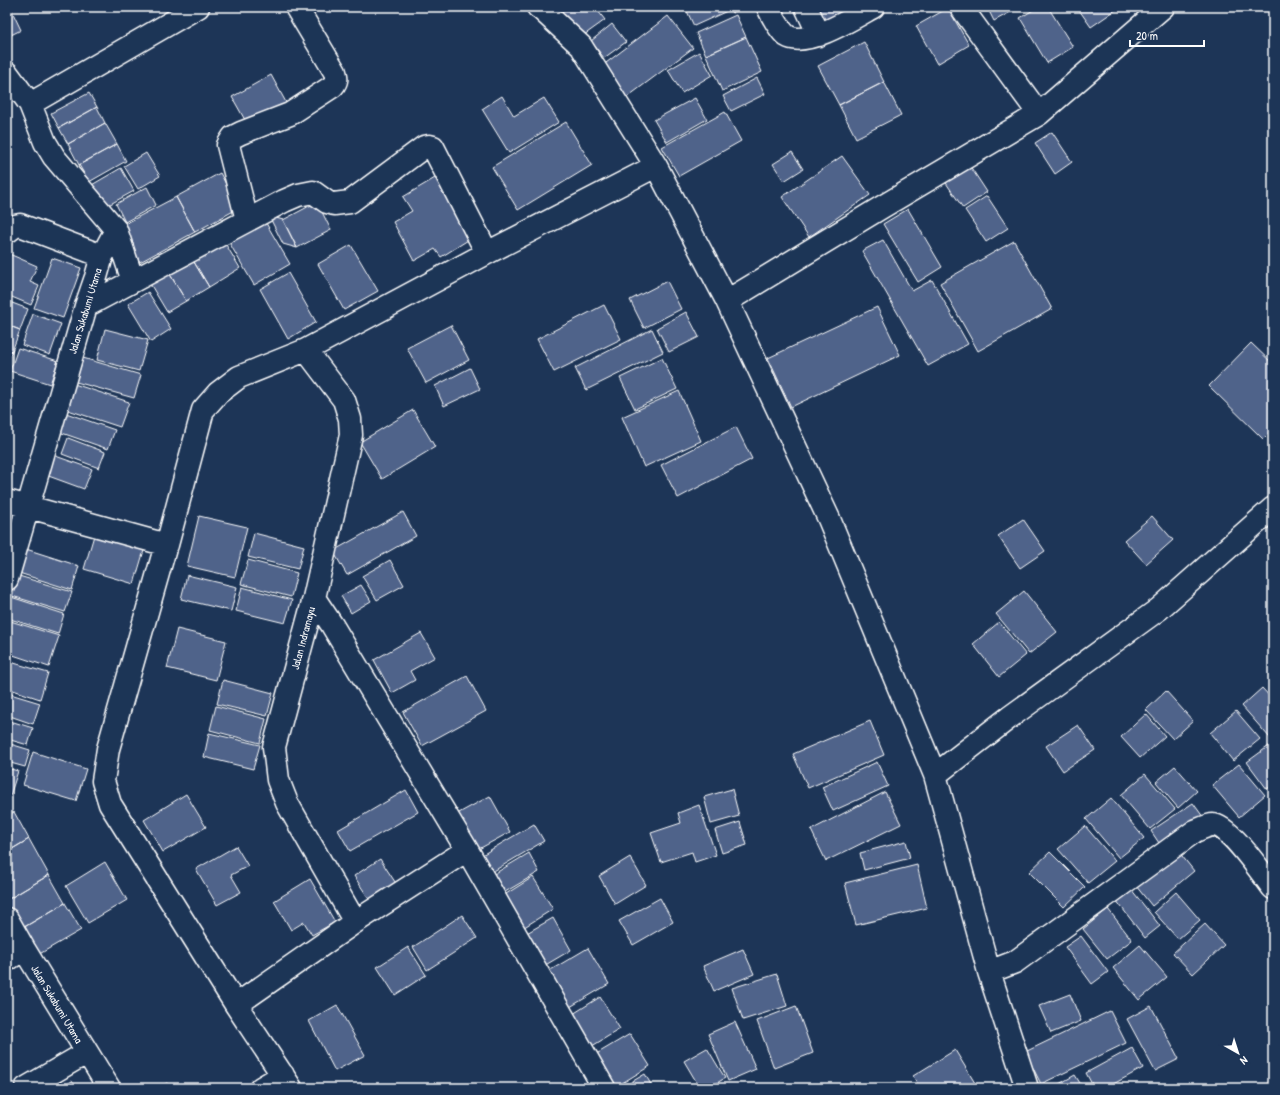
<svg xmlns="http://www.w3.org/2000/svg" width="1280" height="1095" font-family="'Patrick Hand',sans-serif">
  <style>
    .building { fill: #50638a; stroke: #fff }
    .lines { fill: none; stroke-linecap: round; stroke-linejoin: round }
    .street-casing { stroke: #fff; stroke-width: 25 }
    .street { stroke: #1d3557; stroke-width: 22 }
    .labels { text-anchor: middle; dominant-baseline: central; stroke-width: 4; stroke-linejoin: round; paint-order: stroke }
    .street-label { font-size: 11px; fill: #fff; stroke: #1d3557 }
  </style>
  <rect width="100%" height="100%" fill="#1d3557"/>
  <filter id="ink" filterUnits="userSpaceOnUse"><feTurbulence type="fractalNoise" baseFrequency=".025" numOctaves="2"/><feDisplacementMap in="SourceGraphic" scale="8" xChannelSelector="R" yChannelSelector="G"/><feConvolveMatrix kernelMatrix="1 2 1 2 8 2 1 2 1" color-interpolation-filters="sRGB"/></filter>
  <g filter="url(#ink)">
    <!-- building -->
    <path class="building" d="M7 7H10L21 30 7 37Z
      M568 7H595L605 20 580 38 561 12Z
      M685 7H725L727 11 694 26Z
      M729 7H743L732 13Z
      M813 7H858L822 25Z
      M987 7H1020L994 21Z
      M1038 7H1048L1073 47 1047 63 1020 18Z
      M1077 7H1120L1091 27Z
      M948 8 969 45 937 64 916 26Z
      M736 15 746 37 706 55 696 33Z
      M668 16 693 48 626 98 602 66Z
      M612 24 626 42 604 58 591 41Z
      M746 37 762 72 722 91 706 55Z
      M864 42 884 82 839 105 818 66Z
      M699 52 712 75 682 93 668 70Z
      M271 75 288 106 249 127 232 97Z
      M757 78 765 94 731 111 723 96Z
      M884 82 901 115 856 138 839 105Z
      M89 93 97 107 59 128 51 113Z
      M502 96 514 116 544 98 559 122 509 153 482 109Z
      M695 98 707 119 667 142 654 120Z
      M97 107 105 123 68 144 59 128Z
      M725 112 741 141 679 176 662 147Z
      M566 122 592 165 518 210 492 167Z
      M105 123 117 144 79 165 68 144Z
      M1052 132 1072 162 1055 174 1035 143Z
      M117 144 126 161 89 182 79 165Z
      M792 152 803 169 784 181 773 164Z
      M146 153 160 176 138 189 124 166Z
      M842 156 870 195 809 237 782 197Z
      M966 160 987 192 963 208 942 177Z
      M121 168 134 191 103 208 90 186Z
      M220 173 239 208 195 232 176 197Z
      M435 178 473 237 441 257 435 249 414 261 393 222 412 211 403 197Z
      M147 187 156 205 125 222 116 204Z
      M987 196 1008 228 986 242 965 210Z
      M176 197 195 232 140 262 121 226Z
      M317 202 331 230 297 248 283 220Z
      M908 209 942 267 918 282 883 224Z
      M269 216 283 220 297 248 283 244Z
      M263 218 290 264 254 285 227 239Z
      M222 238 240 268 209 287 191 257Z
      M883 240 912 291 932 280 968 344 928 366 862 251Z
      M1014 241 1052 309 978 351 940 283Z
      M351 245 378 291 344 310 318 264Z
      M7 253 37 266 30 282 39 286 31 305 7 295Z
      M191 257 209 287 186 301 168 271Z
      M52 258 81 268 63 318 34 308Z
      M168 271 186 301 167 312 149 282Z
      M288 273 316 322 288 339 260 289Z
      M667 281 681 309 644 328 630 300Z
      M148 292 171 329 151 342 128 304Z
      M7 301 28 309 20 330 7 325Z
      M604 305 621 339 554 372 537 339Z
      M877 307 900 355 791 407 768 358Z
      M686 312 699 337 669 352 657 328Z
      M33 314 61 324 50 355 22 345Z
      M7 325 20 330 12 351 7 349Z
      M451 325 469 360 426 383 407 348Z
      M105 329 148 340 139 371 97 360Z
      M652 329 663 352 586 390 575 368Z
      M1251 343 1273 364V429L1263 439 1209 386Z
      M18 348 58 361 50 384 10 371Z
      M7 349 12 351 7 362Z
      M83 358 141 375 134 398 76 382Z
      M662 358 677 389 635 409 620 378Z
      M470 368 480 389 444 406 435 386Z
      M74 384 129 402 120 427 65 409Z
      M679 391 701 441 644 467 622 417Z
      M413 410 435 447 382 479 360 442Z
      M66 413 115 430 108 449 59 432Z
      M736 427 752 459 678 498 661 465Z
      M68 438 105 452 99 468 62 454Z
      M50 454 92 469 84 489 43 474Z
      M403 512 416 536 347 575 333 551Z
      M199 516 247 527 235 577 187 566Z
      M1152 516 1173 540 1146 564 1124 540Z
      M1023 519 1045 551 1020 568 998 536Z
      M95 532 145 547 134 584 84 569Z
      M254 533 304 546 298 569 248 557Z
      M26 549 79 566 72 590 19 573Z
      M248 560 297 573 291 597 241 584Z
      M390 560 404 585 377 600 362 576Z
      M187 575 237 587 231 611 181 599Z
      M19 576 72 592 65 612 12 596Z
      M361 585 371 601 351 613 341 596Z
      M242 587 292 600 285 623 236 611Z
      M1024 591 1057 632 1029 654 996 614Z
      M11 597 64 614 58 634 7 618V609Z
      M7 620 59 636 49 667 7 653Z
      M999 622 1026 655 999 677 973 644Z
      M177 629 226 641 216 680 167 668Z
      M421 633 435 657 410 671 415 680 392 693 374 660Z
      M7 661 48 673 40 699 7 688Z
      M467 676 486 711 422 746 403 712Z
      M223 680 273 693 267 716 217 704Z
      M1262 688 1273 700V735L1270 738 1242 706Z
      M1166 691 1193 721 1173 739 1146 710Z
      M7 693 40 703 33 724 7 715Z
      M216 706 266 719 260 743 210 730Z
      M1236 711 1260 739 1233 761 1210 733Z
      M1146 714 1165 736 1140 758 1121 737Z
      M7 720 33 728 28 745 7 739Z
      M870 721 884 755 808 788 793 754Z
      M1078 725 1095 750 1063 771 1046 746Z
      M209 733 260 745 253 769 204 757Z
      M7 743 30 750 25 767 7 762Z
      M1273 743V785L1267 789 1247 762Z
      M33 752 86 769 76 801 23 785Z
      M877 762 888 786 833 811 822 787Z
      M1239 764 1265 795 1239 817 1212 785Z
      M1175 766 1197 791 1178 808 1156 782Z
      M7 768 18 771 8 802 7 801Z
      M1145 774 1175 809 1150 829 1121 795Z
      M732 789 739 816 711 824 704 797Z
      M406 790 418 812 350 851 338 830Z
      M885 792 901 824 826 861 811 830Z
      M186 794 206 827 163 852 144 820Z
      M490 796 510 832 477 850 457 814Z
      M1111 798 1144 838 1119 858 1086 819Z
      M1193 803 1206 821 1163 849 1151 831Z
      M699 805 716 855 695 862 692 852 661 862 651 833 681 823 678 813Z
      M14 812 29 839 7 852V816Z
      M740 822 747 845 722 853 715 830Z
      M534 824 544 841 487 875 477 858Z
      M1085 826 1115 861 1088 883 1058 849Z
      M29 839 49 875 7 900V852Z
      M906 841 910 858 864 870 860 853Z
      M236 846 248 866 231 875 241 892 217 905 196 869Z
      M1178 851 1194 871 1152 906 1136 886Z
      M1050 852 1085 887 1064 907 1029 872Z
      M529 853 539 872 505 892 494 874Z
      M630 857 646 885 615 904 599 876Z
      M380 859 399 888 373 905 354 876Z
      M105 862 127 900 88 923 66 886Z
      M917 865 927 908 856 925 845 883Z
      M49 875 65 903 21 929 7 904V900Z
      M533 877 553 909 518 931 498 899Z
      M310 879 335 922 312 935 304 922 291 930 274 901Z
      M1131 889 1160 926 1145 938 1116 900Z
      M1176 892 1200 920 1178 939 1154 912Z
      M660 898 673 922 633 945 619 921Z
      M65 903 81 930 36 956 21 929Z
      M1108 909 1132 940 1107 959 1083 929Z
      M462 915 477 938 427 970 413 947Z
      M553 918 571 950 537 970 518 938Z
      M1205 924 1224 945 1193 974 1173 953Z
      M1081 936 1108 972 1092 984 1065 947Z
      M1140 945 1167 977 1139 1000 1113 968Z
      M408 947 426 975 395 995 377 967Z
      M588 948 609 984 570 1007 549 971Z
      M743 949 754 974 714 991 703 966Z
      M777 974 787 1006 743 1020 732 988Z
      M1070 994 1081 1021 1051 1033 1039 1006Z
      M600 997 620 1029 584 1051 565 1019Z
      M337 1005 365 1055 335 1071 309 1021Z
      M796 1006 813 1053 774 1068 757 1021Z
      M1151 1006 1179 1059 1155 1071 1127 1019Z
      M1110 1011 1126 1043 1041 1084 1025 1052Z
      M735 1022 756 1069 728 1081 708 1034Z
      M630 1034 650 1066 614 1088 593 1056Z
      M707 1048 725 1078 709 1088H700L684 1061Z
      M1132 1048 1143 1068 1106 1088H1094L1086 1073Z
      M955 1050 978 1088H920L913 1076Z
      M645 1074 653 1088H621Z
      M1075 1075 1083 1088H1052Z
      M72 1081 76 1088H61Z
      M167 1083 171 1088H159Z"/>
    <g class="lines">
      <defs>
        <path id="street" d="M538 7 542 10 581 46 656 166 727 301 829 519 935 775 989 972 1027 1088
          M768 7C771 14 781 32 787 36 806 48 855 17 873 7
          M806 7 819 35
          M7 73 30 104 45 142 54 157 116 230 102 256 96 277 86 306 7 579
          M30 104 198 7
          M1039 114 1163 7
          M247 220 228 145 233 137 241 133 290 114 333 86C337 81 337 78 335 72L296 7
          M116 230 133 281
          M7 232 15 226 20 225 102 256
          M727 301 882 207 1039 114 961 7
          M86 306 284 201 298 195 313 192 327 202 334 204 350 202 424 147 429 146 433 147 487 253
          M306 350 344 400 350 419 351 435 314 598 274 747 278 780 287 803 355 922
          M7 501 167 545
          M314 598 332 625 467 850 604 1088
          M935 775 1010 717 1159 609 1273 508
          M7 919 24 949 109 1088
          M7 960 24 949
          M989 972 1015 962 1195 831C1200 829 1208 825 1213 825 1229 825 1263 875 1273 888
          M236 1005 355 922 467 850
          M26 1088 86 1053
          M261 1088 283 1075
          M291 1088 236 1005 110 804 103 781 108 749 166 545H167L203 410 218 393 239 377 306 350 487 253 656 166"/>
      </defs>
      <!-- street casing -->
      <use href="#street" class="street-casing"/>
      <!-- street -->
      <use href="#street" class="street"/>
    </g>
  </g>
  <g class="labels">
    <!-- street labels -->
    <g class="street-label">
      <text transform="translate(85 311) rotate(-73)">Jalan Sukabumi Utama</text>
      <text transform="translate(303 638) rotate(-75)">Jalan Indramayu</text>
      <text transform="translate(57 1004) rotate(59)">Jalan Sukabumi Utama</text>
    </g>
  </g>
  <!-- margin -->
  <rect width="1280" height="1095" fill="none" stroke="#1d3557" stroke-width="24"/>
  <rect x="12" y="12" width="1256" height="1071" fill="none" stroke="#fff" stroke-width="1.5" filter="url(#ink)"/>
  <!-- north arrow -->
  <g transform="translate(1238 1053) rotate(141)" stroke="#1d3557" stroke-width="3" paint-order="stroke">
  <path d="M0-3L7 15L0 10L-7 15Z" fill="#ffffff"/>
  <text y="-6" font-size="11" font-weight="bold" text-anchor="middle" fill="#ffffff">N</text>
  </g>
  <!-- scale -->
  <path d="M1130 40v6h74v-6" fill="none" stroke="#ffffff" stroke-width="2"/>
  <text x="1136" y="40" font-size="12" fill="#ffffff" stroke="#1d3557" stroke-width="3" paint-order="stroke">20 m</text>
</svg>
